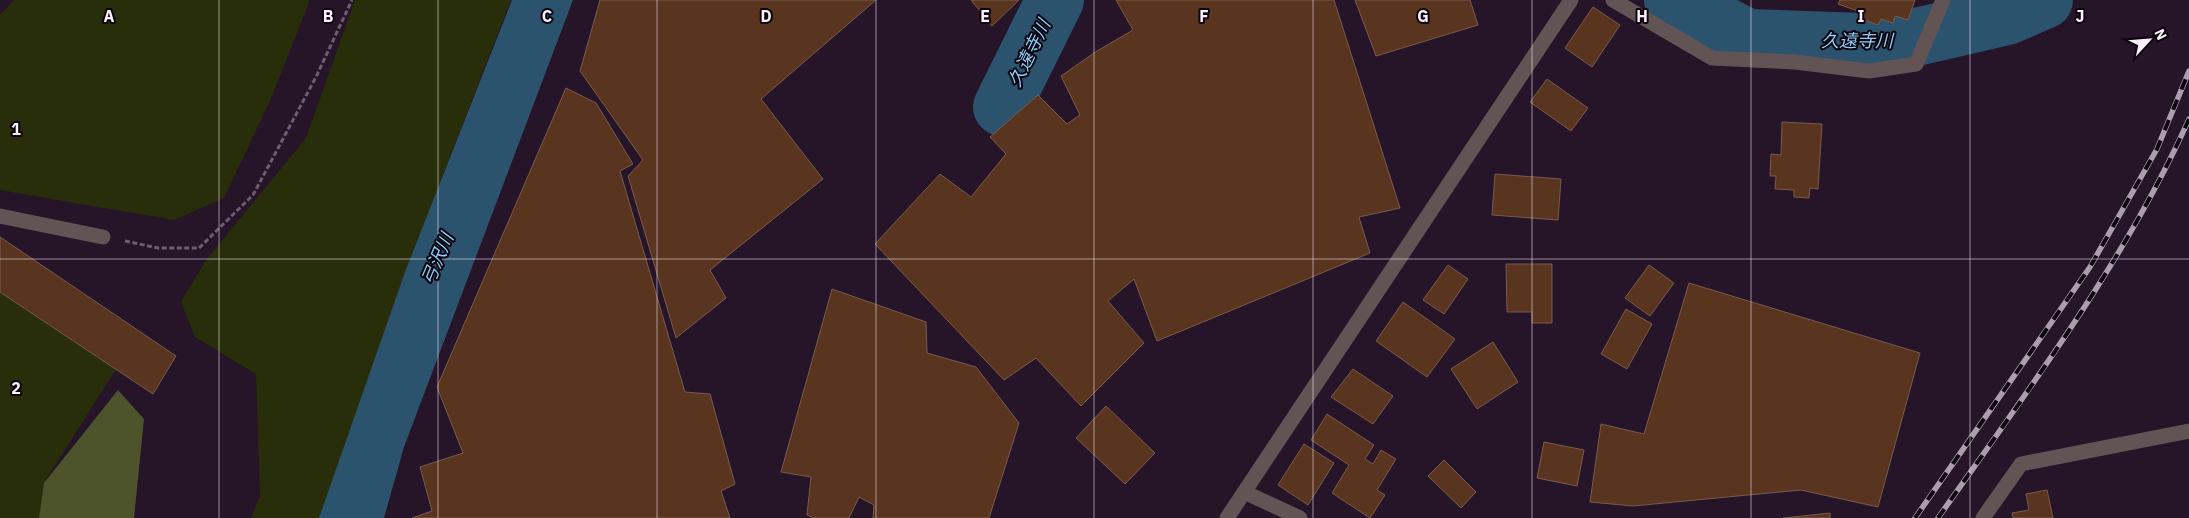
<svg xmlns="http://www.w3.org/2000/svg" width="2189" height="518" font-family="'IBM Plex Sans','Noto Sans JP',sans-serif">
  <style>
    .green { fill: #282e0a }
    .forest { fill: #4d542b }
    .water { fill: #2b536e }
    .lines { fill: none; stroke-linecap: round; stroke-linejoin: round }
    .river { stroke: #2b536e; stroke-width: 58 }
    .building { fill: #59341f; stroke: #7a5c4c }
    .path { stroke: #6d5d70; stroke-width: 3; stroke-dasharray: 5 2.5; stroke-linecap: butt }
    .street { stroke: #625354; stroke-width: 15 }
    .rail-casing { stroke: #ac9daf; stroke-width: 5.5 }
    .rail { stroke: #0b040c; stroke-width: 4; stroke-dasharray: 11; stroke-linecap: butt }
    .grid { fill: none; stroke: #fceffe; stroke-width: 1; stroke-opacity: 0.55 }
    .labels { text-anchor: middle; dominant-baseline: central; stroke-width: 4; stroke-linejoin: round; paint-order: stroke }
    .water-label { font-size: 18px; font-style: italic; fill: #8accfa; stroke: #0b040c }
    .grid-label { font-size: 16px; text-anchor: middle; font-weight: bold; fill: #fceffe; stroke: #0b040c; stroke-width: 4; stroke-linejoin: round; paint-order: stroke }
  </style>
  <rect width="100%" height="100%" fill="#261429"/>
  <!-- green -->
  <path class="green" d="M14 0H310L270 101 224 198 174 220 0 190V15Z
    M355 0H511L444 172 329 518H251L260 496 256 374 195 337 181 302 206 260 306 138Z
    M0 292 116 369 44 483 39 518H0Z"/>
  <!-- forest -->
  <path class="forest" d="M118 390 144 419 134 518H39L44 483Z"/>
  <!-- water -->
  <path class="water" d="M512 0H573L404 447 384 518H319L405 272Z"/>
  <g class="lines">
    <!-- river -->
    <path class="river" d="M1673 0 1748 38 1890 43 2007 16 2044 0
      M1002 107 1055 0"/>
  </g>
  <!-- building -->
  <path class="building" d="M600 0H876L761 99 823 179 710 270 726 298 676 338 628 176 643 160 580 71Z
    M971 0H1019L992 26Z
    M1116 0H1334L1400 208 1359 217 1370 253 1157 341 1134 279 1108 301 1144 343 1081 406 1036 358 1004 380 875 244 940 174 971 197 1006 154 990 137 1038 95 1067 124 1080 115 1061 76 1097 51 1133 30Z
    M1355 0H1470L1478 25 1376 56Z
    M1840 0H1915L1908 20 1895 16 1893 23 1881 19 1878 25 1862 19 1864 13 1838 4Z
    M1593 7 1620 25 1592 67 1565 48Z
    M1547 79 1588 108 1571 131 1530 102Z
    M566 88 596 103 633 164 620 171 685 392 710 394 735 484 721 491 730 518H412L432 511 420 467 463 453 437 387Z
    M1782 122 1822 124 1818 189 1810 188 1809 198 1794 197V190L1775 189 1776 176H1770L1771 154 1781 155Z
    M1495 174 1561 179 1558 220 1492 215Z
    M0 237 176 356 153 394 0 292Z
    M1506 264H1552V323H1532V312H1507Z
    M1448 265 1468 279 1444 314 1423 300Z
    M1649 265 1674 283 1650 316 1625 298Z
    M1689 283 1920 353 1878 507 1801 490 1633 506 1590 502 1601 424 1644 434Z
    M832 289 926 322 927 353 976 367 1019 423 989 518H873L874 505 859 497 849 518H814L807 515 811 477 781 472Z
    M1403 302 1455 339 1427 377 1376 341Z
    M1626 309 1652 324 1627 369 1601 354Z
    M1493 342 1518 382 1477 409 1451 369Z
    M1353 369 1393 396 1373 424 1331 397Z
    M1106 406 1155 453 1125 484 1076 438Z
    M1327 414 1374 445 1365 459 1373 464 1381 450 1396 459 1377 490 1385 495 1370 518 1332 493 1349 465 1311 440Z
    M1544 442 1584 450 1577 486 1537 478Z
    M1304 444 1334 463 1308 505 1278 485Z
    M1444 460 1476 492 1461 508 1428 476Z
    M2047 490 2053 518H2013L2012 513 2029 510 2026 494Z
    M1830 513V518H1783Z"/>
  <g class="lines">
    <!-- path -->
    <path class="path" d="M125 241 158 248H199L253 195 316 77 352 0"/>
    <!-- street -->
    <path class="street" d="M1613 0 1712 58 1795 62 1869 71 1916 64 1943 0
      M0 216 103 237
      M1244 492 1300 518
      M1227 518 1571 0
      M1983 518 2021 464 2189 431"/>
    <defs>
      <path id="rail" d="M1915 518 2090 267 2157 149 2189 71
        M1938 518C2028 390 2125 262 2189 119"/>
    </defs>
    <!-- rail casing -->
    <use href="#rail" class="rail-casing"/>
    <!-- rail -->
    <use href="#rail" class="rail"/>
  </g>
  <!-- grid -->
  <path class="grid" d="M219 0V518M438 0V518M657 0V518M876 0V518M1094 0V518M1313 0V518M1532 0V518M1751 0V518M1970 0V518M0 259H2189"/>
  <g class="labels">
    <!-- water labels -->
    <g class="water-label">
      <text x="1857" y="40">久遠寺川</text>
      <text transform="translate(1029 53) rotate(-64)">久遠寺川</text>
      <text transform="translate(437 259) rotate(-67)">弓沢川</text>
    </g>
  </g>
  <g class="grid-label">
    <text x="109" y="22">A</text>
    <text x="328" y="22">B</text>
    <text x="547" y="22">C</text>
    <text x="766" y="22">D</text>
    <text x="985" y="22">E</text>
    <text x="1204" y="22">F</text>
    <text x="1423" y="22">G</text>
    <text x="1642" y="22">H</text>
    <text x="1861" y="22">I</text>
    <text x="2080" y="22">J</text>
    <text x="16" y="135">1</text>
    <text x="16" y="394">2</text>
  </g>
  <!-- north arrow -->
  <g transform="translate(2149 40) rotate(64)" stroke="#0b040c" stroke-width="4" paint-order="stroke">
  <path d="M0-4L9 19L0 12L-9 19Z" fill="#fceffe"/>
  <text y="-8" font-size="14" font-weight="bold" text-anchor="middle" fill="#fceffe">N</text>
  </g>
</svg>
